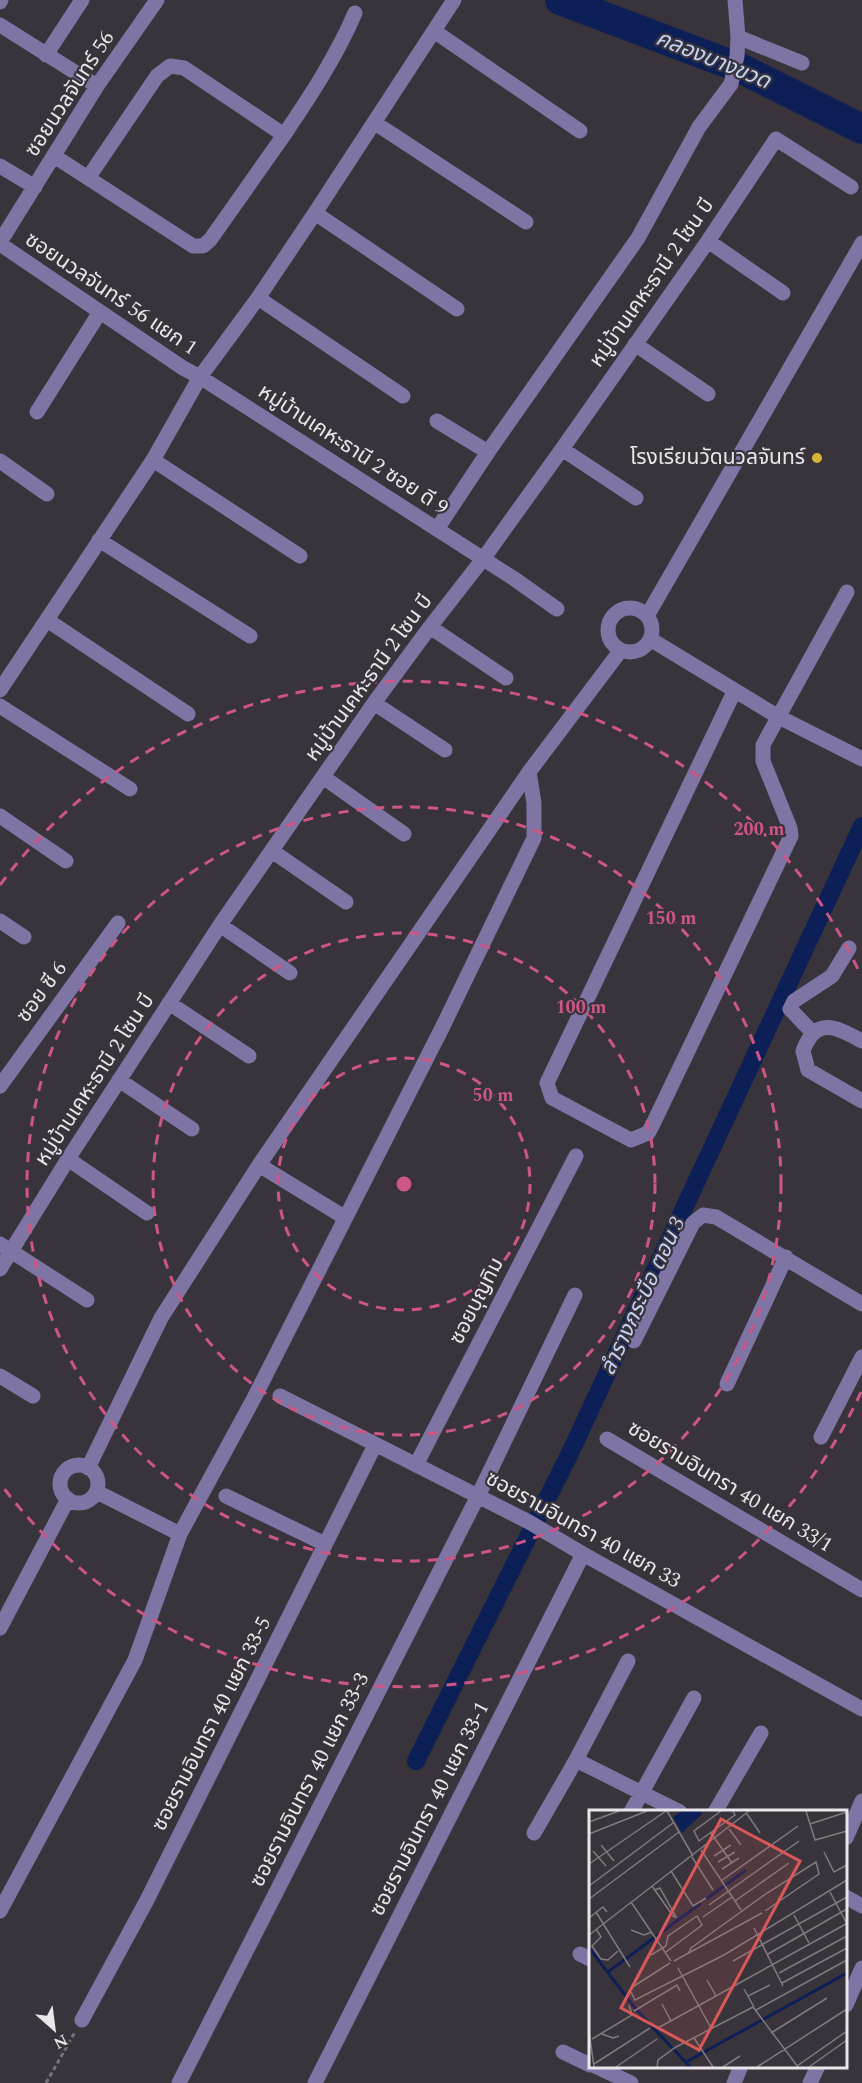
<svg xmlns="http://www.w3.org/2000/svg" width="862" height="2083" font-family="Spectral,'Noto Sans Thai',serif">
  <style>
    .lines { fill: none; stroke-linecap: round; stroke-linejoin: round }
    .canal { stroke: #0d1f57; stroke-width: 18 }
    .river { stroke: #0d1f57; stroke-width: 30 }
    .path { stroke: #767177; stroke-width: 3; stroke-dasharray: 4.5 3; stroke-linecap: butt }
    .minor { stroke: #7e75a5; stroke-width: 15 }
    .ring { fill: none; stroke: #ce5686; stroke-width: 3; stroke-dasharray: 10 8 }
    .poi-dot { fill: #d6b534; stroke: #39343b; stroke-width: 2 }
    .labels { text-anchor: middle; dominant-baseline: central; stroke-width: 4.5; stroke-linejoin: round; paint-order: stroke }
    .street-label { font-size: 21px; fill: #eae6eb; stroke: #39343b }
    .poi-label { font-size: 21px; fill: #eae6eb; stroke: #39343b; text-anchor: end }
    .water-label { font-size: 22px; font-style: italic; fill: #c4d4f9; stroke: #39343b }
    .inset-river { fill: none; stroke: #0d1f57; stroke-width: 3 }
    .inset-road { fill: none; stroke: #807b81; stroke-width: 1.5 }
    .view { fill: #db5859; fill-opacity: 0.15; stroke: #db5859; stroke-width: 3 }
    .inset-edge { fill: none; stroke: #eae6eb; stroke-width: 3 }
    .centre { fill: #ce5686; stroke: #39343b; stroke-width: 3 }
    .ring-label { font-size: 18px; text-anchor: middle; font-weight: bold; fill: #ce5686; stroke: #39343b; stroke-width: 4.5; stroke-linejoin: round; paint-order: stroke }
  </style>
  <rect width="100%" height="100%" fill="#39343b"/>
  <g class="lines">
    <!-- canal -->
    <path class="canal" d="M416 1761 571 1451 862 826"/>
    <!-- river -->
    <path class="river" d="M560 0 740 68 862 129"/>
    <!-- path -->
    <path class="path" d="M46 2083 75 2032"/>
    <!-- minor -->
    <path class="minor" d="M735 0 738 37 802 63
      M0 2 1 0
      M0 25 97 86
      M434 31 580 131
      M46 55 82 0
      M375 123 526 222
      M284 135C311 95 336 57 355 13
      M54 156 88 178 157 76 170 66 184 68 284 135 210 240 203 246H193L88 178
      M0 166 35 187
      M315 213 457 309
      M708 241 783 293
      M0 242 97 86 157 0
      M0 244 183 368 200 377 513 578 557 609
      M258 298 403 396
      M635 344 708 394
      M37 412 100 312
      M437 421 488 452 638 238 699 127 731 84 737 56 738 37
      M562 449 636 498
      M153 460 300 556
      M0 461 47 494
      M437 529 488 452
      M99 540 250 636
      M608 630a22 22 0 1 1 44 0a22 22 0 1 1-44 0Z
      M647 616 862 243
      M47 620 188 714
      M430 627 506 678
      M650 639 777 716 862 759
      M0 690 153 460 200 377 258 298 315 213 454 0
      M734 692 547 1083 552 1098 631 1140 648 1133 652 1126 791 836 790 828 763 761V745L847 592
      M374 703 445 750
      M0 706 130 789
      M323 777 404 834
      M0 816 66 861
      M272 851 346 902
      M0 921 24 937
      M220 925 290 973
      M169 1003 249 1056
      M813 1033 790 1009 794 1001 832 976 849 948
      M862 1041C836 1027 816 1016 803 1051L808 1070 862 1101
      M119 1080 192 1129
      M0 1086 118 923
      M68 1159 147 1213
      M259 1165 344 1217
      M0 1244 87 1300
      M0 1269 68 1159 220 925 374 703 430 627 483 559 562 449 708 241 776 139 851 187
      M634 1341 693 1223 703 1215 716 1217 862 1304
      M0 1376 33 1396
      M727 1384 786 1257
      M280 1396 529 1522 583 1554 862 1709
      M821 1437 862 1357
      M607 1439 862 1590
      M416 1465 576 1156
      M60 1484a19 19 0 1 1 38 0a19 19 0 1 1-38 0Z
      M88 1468 161 1318 259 1165 529 772 621 650
      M97 1492 180 1534
      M226 1496 325 1544
      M0 1628 68 1499
      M576 1760 680 1812
      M631 1812 694 1698
      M715 1812 761 1733
      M534 1833 576 1760 628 1661
      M846 1838 862 1801
      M846 1897 862 1906
      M0 1911 135 1660 180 1534 254 1398 443 1026 534 838V803L529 772
      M580 1954 590 1959
      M846 2005 862 1968
      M82 2020 147 1900 375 1445
      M563 2052 590 2065
      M595 2066 631 2083
      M179 2083 478 1496 575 1295
      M315 2083 583 1554
      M734 2083 741 2066
      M810 2083 818 2066"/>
  </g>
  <!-- distance rings -->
  <g class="ring">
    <circle cx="404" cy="1184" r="126"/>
    <circle cx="404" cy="1184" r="251"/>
    <circle cx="404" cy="1184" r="377"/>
    <path d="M861 1392A502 502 0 0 1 0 1483M0 885A502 502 0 0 1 861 976"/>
  </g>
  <!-- markers -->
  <circle class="poi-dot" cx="817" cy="458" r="6"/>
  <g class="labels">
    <!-- street labels -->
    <g class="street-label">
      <text transform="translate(70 94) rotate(-57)">ซอยนวลจันทร์ 56</text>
      <text transform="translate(652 283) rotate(-55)">หมู่บ้านเคหะธานี 2 โซน บี</text>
      <text transform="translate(111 294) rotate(34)">ซอยนวลจันทร์ 56 แยก 1</text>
      <text transform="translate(353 450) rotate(33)">หมู่บ้านเคหะธานี 2 ซอย ดี 9</text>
      <text transform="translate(369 678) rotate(-54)">หมู่บ้านเคหะธานี 2 โซน บี</text>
      <text transform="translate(42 992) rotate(-54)">ซอย ซี 6</text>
      <text transform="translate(95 1080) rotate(-57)">หมู่บ้านเคหะธานี 2 โซน บี</text>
      <text transform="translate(477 1301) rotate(-63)">ซอยบุญทิม</text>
      <text transform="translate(730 1487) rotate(31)">ซอยรามอินทรา 40 แยก 33/1</text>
      <text transform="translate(583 1530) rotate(29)">ซอยรามอินทรา 40 แยก 33</text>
      <text transform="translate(212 1724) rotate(-63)">ซอยรามอินทรา 40 แยก 33-5</text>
      <text transform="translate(310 1780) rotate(-63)">ซอยรามอินทรา 40 แยก 33-3</text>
      <text transform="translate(430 1809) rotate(-63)">ซอยรามอินทรา 40 แยก 33-1</text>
    </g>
    <!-- poi labels -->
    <g class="poi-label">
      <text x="805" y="458">โรงเรียนวัดนวลจันทร์</text>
    </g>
    <!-- water labels -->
    <g class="water-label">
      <text transform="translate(713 60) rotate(22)">คลองบางขวด</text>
      <text transform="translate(643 1296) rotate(-65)">ลำรางกระบือ ตอน 3</text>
    </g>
  </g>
  <!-- overview -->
  <g transform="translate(589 1810)">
    <rect width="258" height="258" fill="#39343b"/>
    <path d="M93 1H112L113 4 93 23 84 7Z" fill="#0d1f57"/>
    <path class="inset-river" d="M117 89 157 60M0 138 46 198 101 257M19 162 112 93M97 252 258 163"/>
    <path class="inset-road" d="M78 1 104 46M132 1 105 21 110 31 146 5 144 1M217 1 226 30 258 21M158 4 171 23M0 12 30 1M221 14 258 2M140 19 152 35M122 23 143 53M0 24 58 1M12 35 25 51M112 40 152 100M4 41 17 56M235 42 245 62 258 55M125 46 142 35M103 47 124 80M129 52 146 42M0 54 77 1M133 59 150 48M82 61 104 96 117 88M132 71 209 16M0 76 84 13M63 76 84 106 87 107 71 78 66 80M241 82 258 114M0 89 90 22M146 91 200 53M42 92 82 151M120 95 210 31M7 102 41 157M205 105 220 133M114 107 143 87M0 108 14 97 18 102M165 118 194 176M7 119 12 127 3 136 12 149 19 150 29 141M42 120 55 125 63 122M0 125 160 1M99 144 102 138 178 83 227 52 230 64 176 101M179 144 258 99M62 145 77 136 79 126 108 106 113 115 77 142M85 151 173 103M144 151 258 87M89 158 122 218M190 163 258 126M118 170 127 186M193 173 258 138M42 178 81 153M155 179 165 197M42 182 46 190 135 145 258 70M159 186 181 175M73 194 82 211M167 200 258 150M45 201 88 175 91 181M69 218 257 114M0 221 5 257M182 223 238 188M13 224 24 228 30 226M105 228 124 257M3 229 43 205 40 195M5 254 61 218M208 256 258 221M27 257 68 229M68 257 69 250 87 237 164 197 209 257M134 257 151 246M168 257 258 199M220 257 258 230"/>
    <path class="view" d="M132 9 211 51 110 240 32 198Z"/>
    <rect width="258" height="258" class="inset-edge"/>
  </g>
  <circle cx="404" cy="1184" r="9" class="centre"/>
  <g class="ring-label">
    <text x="759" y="835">200 m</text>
    <text x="671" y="924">150 m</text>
    <text x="581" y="1013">100 m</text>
    <text x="493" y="1101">50 m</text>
  </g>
  <!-- north arrow -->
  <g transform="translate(54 2029) rotate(152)" stroke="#39343b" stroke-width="4.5" paint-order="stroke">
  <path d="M0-4.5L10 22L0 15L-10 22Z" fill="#eae6eb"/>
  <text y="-9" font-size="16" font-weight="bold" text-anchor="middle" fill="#eae6eb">N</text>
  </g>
</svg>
